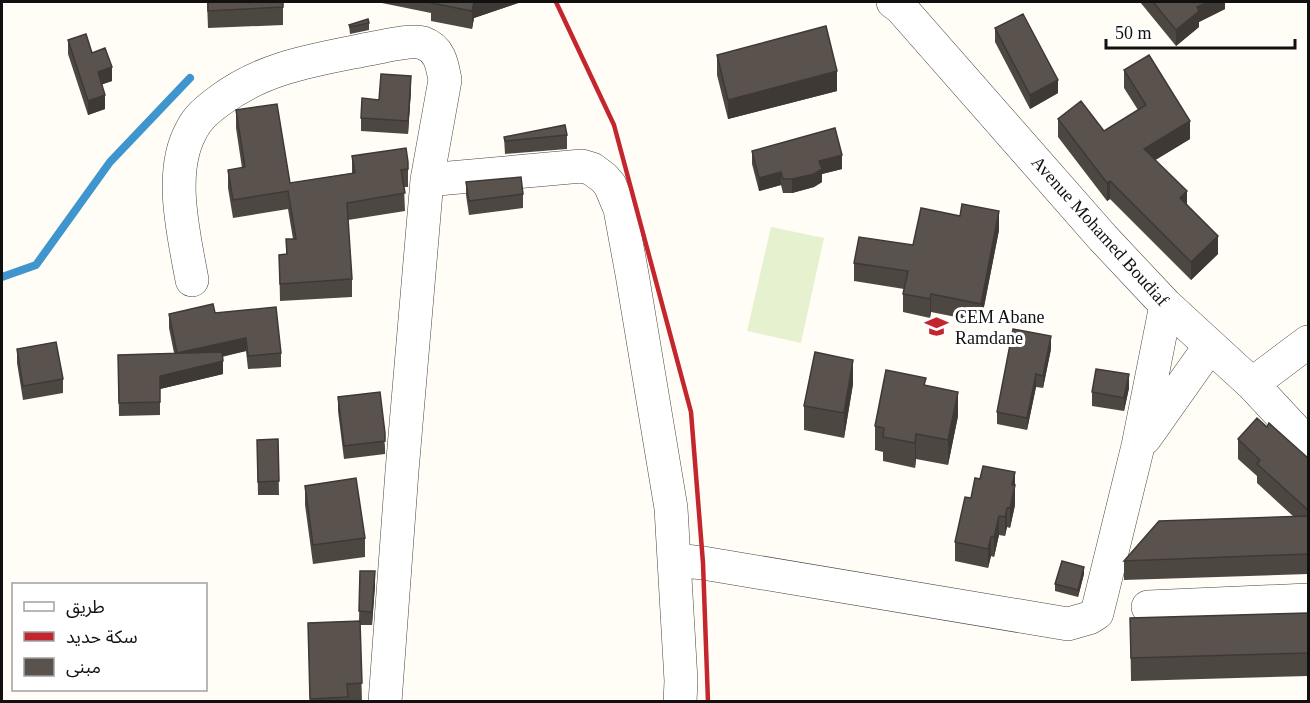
<svg xmlns="http://www.w3.org/2000/svg" width="1310" height="703" font-family="'Times New Roman','Noto Sans Arabic',serif">
  <style>
    .pitch { fill: #e6f2cf }
    .lines { fill: none; stroke-linecap: round; stroke-linejoin: round }
    .stream { stroke: #3f96cf; stroke-width: 8 }
    .minor-casing { stroke: #444; stroke-width: 34 }
    .minor { stroke: #fff; stroke-width: 33 }
    .rail { stroke: #c4262e; stroke-width: 4.5 }
    .wall { fill: #4d4742 }
    .shaded-wall { fill: #3f3936 }
    .building { fill: #5a524d; stroke: #3f3936; stroke-width: 1.5 }
    .labels { text-anchor: middle; dominant-baseline: central; stroke-width: 6; stroke-linejoin: round; paint-order: stroke }
    .street-label { font-size: 18px; fill: #111; stroke: #fff }
    .poi-label { font-size: 18px; fill: #111; stroke: #fff; text-anchor: start }
  </style>
  <rect width="100%" height="100%" fill="#fffdf5"/>
  <!-- pitch -->
  <path class="pitch" d="M771 227 824 238 801 343 747 331Z"/>
  <g class="lines">
    <!-- stream -->
    <path class="stream" d="M2 277 36 265 110 162 190 78"/>
    <defs>
      <path id="minor" d="M893 2 901 8 1103 238 1166 305 1252 384 1308 444
        M427 180 582 166 592 169 604 178 610 185 620 209 632 274 671 508 681 681 680 702
        M192 280C184 235 168 173 191 131 197 118 207 110 219 101 264 67 314 60 369 49 382 47 411 39 423 43 440 49 442 64 445 80L427 180 402 471 385 702
        M1252 384 1308 342
        M1145 438 1210 346
        M675 560 703 563 1068 624 1089 618 1097 613 1138 446 1166 305
        M1148 607 1308 600"/>
    </defs>
    <!-- minor casing -->
    <use href="#minor" class="minor-casing"/>
    <!-- minor -->
    <use href="#minor" class="minor"/>
    <!-- rail -->
    <path class="rail" d="M556 2 614 125 691 412 703 563 708 702"/>
  </g>
  <!-- wall -->
  <path class="wall" d="M207 2H283V25L208 28Z
    M377 2H521L474 18 472 29 431 21V13Z
    M1140 2H1225V9L1199 22V27L1176 46Z
    M369 23V30L350 34 349 25Z
    M995 28 1058 93 1030 109 995 42Z
    M68 40 92 53 112 81 102 84 105 109 88 115 68 54Z
    M717 55 837 91 728 119 717 75Z
    M1124 70 1190 139 1155 160 1187 204 1218 254 1191 280 1110 199 1107 201 1058 137V119L1104 131 1138 110 1124 88Z
    M411 90 408 134 361 131V118L379 100Z
    M236 110 290 183 352 173V156L408 162V187H404L405 211 348 220 352 279V297L280 301 279 255H286V239H293L288 209 233 218 228 188V170L242 168 236 128Z
    M567 135V149L505 154 504 137Z
    M752 151 842 169 822 174V182L814 187 792 193H783L781 185 759 191 752 164Z
    M466 182 523 194V208L469 215 466 195Z
    M999 230 981 322 931 312 930 318 903 312V294L904 289 854 281V263L913 245Z
    M215 313 281 353V367L248 369 246 351 222 357 223 374 160 389V415L119 416 118 355 174 353 169 328V314Z
    M17 349 63 379V393L23 400 17 363Z
    M1051 349 1043 388 1036 387 1027 430 997 424V412Z
    M853 384 844 438 804 430V406Z
    M926 385 958 416 948 465 916 459 915 468 883 461V452L875 450V426Z
    M1129 388 1124 411 1092 406V392Z
    M380 392 385 447V454L344 459 338 411V397Z
    M1267 427 1308 458V574L1124 580V561L1294 517 1257 483V476L1238 459V439Z
    M278 439 279 495H258L257 440Z
    M1015 472V505L1010 528 1007 527 1005 536 999 535 994 557 991 556 988 568 955 561V542L971 498 980 479Z
    M305 486 365 538V557L313 564 305 505Z
    M360 571 375 585 372 625H360L362 702H310L308 623 359 621Z
    M1084 574 1078 597 1055 591V584Z
    M1308 613V676L1131 681 1130 618Z"/>
  <!-- shaded-wall -->
  <path class="shaded-wall" d="M474 2H521L474 18 472 29V11Z
    M1208 2H1225V9L1199 22V27L1176 46V30L1197 7Z
    M112 67V81L98 86V72Z
    M837 71V91L728 119V100Z
    M411 76V90L408 134V121Z
    M1058 80V93L1030 109V95Z
    M105 95V109L88 115V101Z
    M1190 121V139L1144 167V149Z
    M842 155V169L822 174V182L814 187 792 193V179L819 161Z
    M781 172V185L759 191V178Z
    M1110 181V199L1107 201V183Z
    M1187 191V209L1180 198Z
    M999 211V230L981 322V304Z
    M1218 236V254L1191 280V262Z
    M931 294V312L930 318V299Z
    M1051 336V349L1043 388V376Z
    M246 338V351L177 366V353Z
    M853 360V384L844 438V413Z
    M223 361V374L160 389V376Z
    M1036 374V387L1027 430V418Z
    M1129 374V388L1124 411V398Z
    M958 392V416L948 465V440Z
    M916 434V459L915 468V443Z
    M1015 472V505L1010 528V508L1012 485Z
    M1007 508V527L1005 536V517Z
    M999 516V535L994 557V537Z
    M991 537V556L988 568V549Z
    M1084 567V574L1078 597V590Z
    M375 571V585L372 625V612Z"/>
  <!-- building -->
  <path class="building" d="M208 2H283V7L208 11Z
    M431 2H474L472 11 431 3Z
    M1153 2H1208L1197 7 1199 11 1176 30Z
    M1023 14 1058 80 1030 95 995 28Z
    M368 19 369 23 350 27 349 25Z
    M826 26 837 71 728 100 717 55Z
    M86 34 92 53 105 48 112 67 98 72 105 95 88 101 68 40Z
    M1149 55 1190 121 1144 149 1187 191 1180 198 1218 236 1191 262 1110 181 1107 183 1058 119 1081 101 1104 131 1146 105 1124 70Z
    M381 74 411 76 408 121 361 118 362 98 379 100Z
    M277 104 290 183 355 173 352 156 406 148 408 162V169L401 170 405 193 347 203 352 279 280 284 279 255 287 254 286 239H296L288 191 233 200 228 170 245 167 236 110Z
    M565 125 567 135 505 141 504 137Z
    M835 128 842 155 819 161 822 169 814 174 792 179H783L781 172 759 178 752 151Z
    M521 177 523 194 469 201 466 182Z
    M962 204 999 211 981 304 931 294 930 299 903 294 908 271 854 263 859 237 913 245 921 208 960 216Z
    M213 304 215 313 276 307 281 353 248 356 246 338 177 353 169 314Z
    M1013 329 1051 336 1043 376 1036 374 1027 418 997 412Z
    M56 342 63 379 23 386 17 349Z
    M222 352 223 361 160 376V402L119 403 118 355Z
    M815 352 853 360 844 413 804 406Z
    M1096 369 1129 374 1124 398 1092 392Z
    M886 370 926 378 924 385 958 392 948 440 916 434 915 443 883 437 884 428 875 426Z
    M380 392 385 433V441L344 446 338 397Z
    M1257 418 1267 427 1269 423 1308 458V510L1257 464 1260 460 1238 439Z
    M278 439 279 481 258 482 257 440Z
    M983 466 1015 472 1012 485H1015L1010 508H1007L1005 517 999 516 994 537H991L988 549 955 542 965 497 971 498 975 478 980 479Z
    M356 478 365 538 313 545 305 486Z
    M1308 516V554L1124 561 1159 521Z
    M1062 561 1084 567 1078 590 1055 584Z
    M360 571H375L372 612 359 611Z
    M1308 613V653L1131 658 1130 618Z
    M360 621 362 683 347 684 348 697 310 699 308 623Z"/>
  <!-- icons -->
  <defs>
    <symbol id="school-bare" viewBox="-9 -9 18 18"><path d="M0-5L7-2L0 1L-7-2ZM-4 1L0 2.5L4 1V4Q0 6-4 4Z" fill="#c4262e" stroke="#fff" stroke-width="2.5" paint-order="stroke"/></symbol>
  </defs>
  <g fill-rule="evenodd">
    <use href="#school-bare" x="920" y="310" width="33" height="33"/>
  </g>
  <g class="labels">
    <!-- street labels -->
    <g class="street-label">
      <text transform="translate(1100 231) rotate(48)">Avenue Mohamed Boudiaf</text>
    </g>
    <!-- poi labels -->
    <g class="poi-label">
      <text x="955" y="317">CEM Abane<tspan x="955" dy="21">Ramdane</tspan></text>
    </g>
  </g>
  <!-- border -->
  <rect width="1310" height="703" fill="none" stroke="#111111" stroke-width="6"/>
  <!-- legend -->
  <rect x="12" y="583" width="195" height="108" fill="#ffffff" stroke="#a0a0a0" stroke-width="1.5"/>
  <rect x="24" y="602" width="30" height="9" fill="#ffffff" stroke="#a0a0a0" stroke-width="1.5"/>
  <text x="66" y="613" font-size="18" fill="#111111">طريق</text>
  <rect x="24" y="632" width="30" height="9" fill="#c4262e" stroke="#a0a0a0" stroke-width="1.5"/>
  <text x="66" y="643" font-size="18" fill="#111111">سكة حديد</text>
  <rect x="24" y="658" width="30" height="18" fill="#5a524d" stroke="#a0a0a0" stroke-width="1.5"/>
  <text x="66" y="673" font-size="18" fill="#111111">مبنى</text>
  <!-- scale -->
  <path d="M1106 39v9h189v-9" fill="none" stroke="#111111" stroke-width="3"/>
  <text x="1115" y="39" font-size="18" fill="#111111" stroke="#ffffff" stroke-width="4.5" paint-order="stroke">50 m</text>
</svg>
